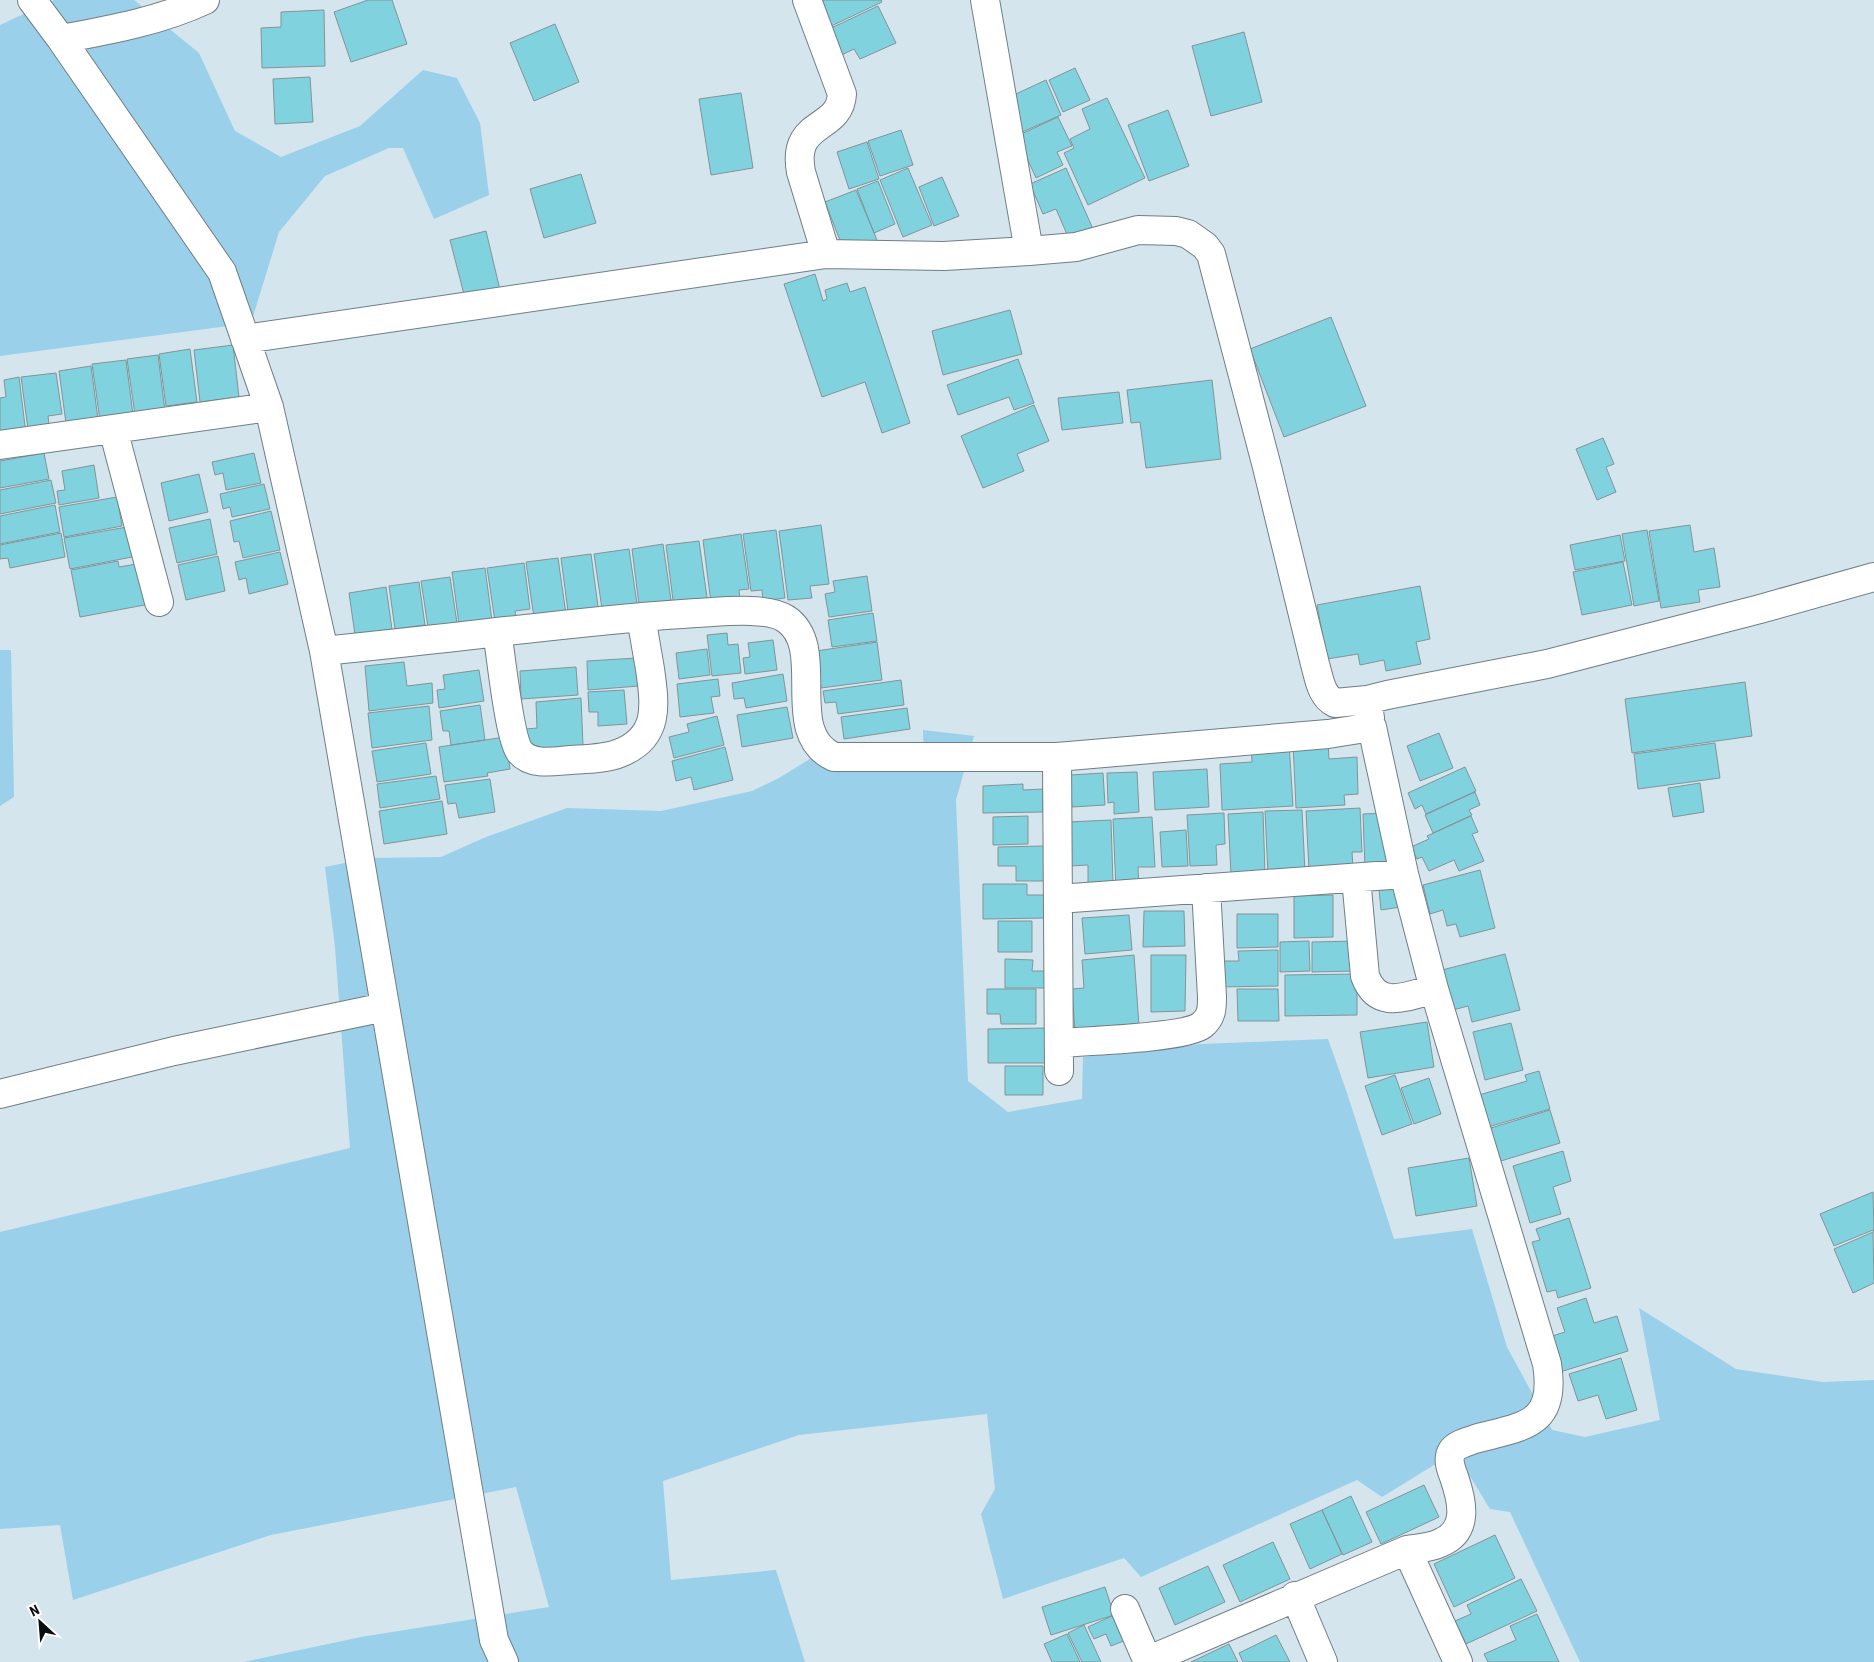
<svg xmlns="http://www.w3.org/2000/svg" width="1874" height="1662" font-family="'Roboto Condensed',sans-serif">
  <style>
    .green { fill: #9ad0ea }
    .building { fill: #81d2df; stroke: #829497 }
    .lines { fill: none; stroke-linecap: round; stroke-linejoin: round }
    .minor-casing { stroke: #6f7e86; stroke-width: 30 }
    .minor { stroke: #fff; stroke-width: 28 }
  </style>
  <rect width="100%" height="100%" fill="#d4e5ee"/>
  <!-- green -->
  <path class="green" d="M54 0H134L199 53 235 131 281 157 360 126 423 70 457 78 480 123 489 195 434 219 403 148H389L325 176 279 232 251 323 0 356V25Z
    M0 650H11L14 797 0 806Z
    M923 730 974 736 956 800 968 1081 1008 1112 1082 1099 1083 1057 1200 1044 1328 1039 1347 1093 1394 1239 1472 1229 1507 1347 1552 1430 1585 1437 1660 1420 1639 1308 1736 1369 1823 1382 1874 1380V1662H1580L1510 1512 1490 1509 1468 1473 1434 1465 1382 1497 1357 1480 1141 1577 1124 1558 1003 1599 981 1514 995 1489 987 1414 799 1435 663 1481 671 1580 776 1570 805 1662H244L361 1637 549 1607 516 1487 271 1535 73 1600 60 1525 0 1529V1232L350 1148 335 947 325 867 369 858 441 857 486 837 567 808 661 811 752 791 779 778 813 757 873 772 924 766Z"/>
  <!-- building -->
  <path class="building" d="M368 0H392L407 44 351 62 334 12Z
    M813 0H881L882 2 827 28Z
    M878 6 896 43 860 59 854 49 833 59 827 30Z
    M324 10 325 66 262 68 261 28 281 27V12Z
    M555 24 579 82 534 101 510 43Z
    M1244 32 1262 102 1211 116 1192 46Z
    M1075 68 1090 100 1063 112 1049 80Z
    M310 77 313 122 275 124 273 79Z
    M1046 80 1061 115 1020 133 1005 99Z
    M741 93 753 168 711 175 699 99Z
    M1107 98 1145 178 1088 205 1064 153 1074 148 1070 139 1090 129 1082 109Z
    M1168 110 1189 166 1149 181 1128 125Z
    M1058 117 1072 146 1057 152 1063 165 1036 178 1017 136Z
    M901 130 913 165 880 176 868 141Z
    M867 142 879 179 849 189 837 152Z
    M908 168 932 225 903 237 880 180Z
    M1066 168 1093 229 1069 239 1056 209 1043 214 1030 184Z
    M581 174 596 223 544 238 530 189Z
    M942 177 959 216 934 226 919 187Z
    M878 181 895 224 874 233 857 189Z
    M856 190 875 235 879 246 843 248 825 202Z
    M486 231 501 294 466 302 450 240Z
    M815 274 823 301 827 299 825 290 847 283 850 292 865 287 910 423 882 433 865 382 822 397 784 284Z
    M1010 310 1022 354 943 375 932 331Z
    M1331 317 1366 406 1284 437 1250 349Z
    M233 345 239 397 200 402 194 350Z
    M190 349 197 402 166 406 159 354Z
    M158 355 165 411 135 415 127 359Z
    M1018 359 1034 403 1014 410 1009 397 958 415 947 385Z
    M126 360 134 423 100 420 92 364Z
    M91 366 99 427 67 431 59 371Z
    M56 373 62 414 48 416 50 434 29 437 21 377Z
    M19 377 26 434 0 438V398L6 397 4 380Z
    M1212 380 1221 459 1146 468 1140 422 1131 423 1127 390Z
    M1119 392 1123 423 1062 430 1058 398Z
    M1034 405 1049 441 1017 454 1024 471 983 488 961 436Z
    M1603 438 1614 464 1606 467 1616 492 1597 500 1576 449Z
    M44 453 49 479 0 488V461Z
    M254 453 261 483 226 490 223 473 215 475 212 462Z
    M94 465 99 498 59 505 57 491 65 490 62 471Z
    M199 474 208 512 169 521 161 483Z
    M51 480 56 503 0 514V490Z
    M264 484 270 509 232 517 230 507 223 509 220 494Z
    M117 497 122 526 64 537 59 507Z
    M55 505 60 532 0 544V516Z
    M271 511 280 550 243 558 239 541 234 542 230 521Z
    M210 519 217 554 177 563 169 528Z
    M821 525 829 584 810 586 812 598 788 600 779 531Z
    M1690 525 1694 552 1714 548 1720 587 1698 590 1700 602 1661 608 1649 531Z
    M127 527 132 557 70 569 64 538Z
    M776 530 785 598 763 601 762 590 751 591 743 534Z
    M1647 530 1659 601 1634 606 1622 534Z
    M61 533 65 557 10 568 8 558 0 559V545Z
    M741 534 749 589 739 590 740 599 711 603 703 540Z
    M1620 535 1625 561 1575 570 1570 545Z
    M699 541 708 604 674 608 666 545Z
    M663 544 671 600 639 605 632 549Z
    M629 549 637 604 602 609 594 554Z
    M280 552 288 584 249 594 246 578 239 580 235 562Z
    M591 554 599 614 569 619 561 558Z
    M218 556 225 591 186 600 178 565Z
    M558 558 567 621 535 625 526 562Z
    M118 561 119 567 142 563 150 604 80 617 71 570Z
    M1623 562 1632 605 1582 615 1573 572Z
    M524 563 530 609 515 611 517 624 496 628 487 568Z
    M485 568 493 628 460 632 452 572Z
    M867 576 872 611 829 617 825 594 835 592 833 581Z
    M450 577 457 623 428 627 421 581Z
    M419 582 425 625 395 629 389 586Z
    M1420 586 1430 639 1416 642 1421 664 1386 671 1384 660 1360 665 1358 654 1327 659 1317 605Z
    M386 587 392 629 355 635 349 593Z
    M873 613 877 641 832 647 828 620Z
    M727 633 728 645 738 644 741 673 712 676 707 635Z
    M773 640 777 670 745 674 743 658 750 657 748 643Z
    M877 642 882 680 821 688 816 651Z
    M707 649 710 675 679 679 676 653Z
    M637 658 639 686 588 690 587 661Z
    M404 662 407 686 432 683 433 703 369 711 365 666Z
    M576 667 578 695 521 699 520 671Z
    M479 670 484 701 439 708 437 690 445 689 443 675Z
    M783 674 787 701 746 708 744 698 734 699 732 683Z
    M718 679 720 696 711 697 714 713 680 717 677 684Z
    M901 680 904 705 838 714 836 702 825 703 823 691Z
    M1745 682 1752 736 1632 753 1625 699Z
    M624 690 627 724 598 726V712H589L588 692Z
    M581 698 583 746 527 749 526 729 537 728 536 702Z
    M480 705 485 740 451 745 449 731H443L440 711Z
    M429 706 432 740 372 748 368 713Z
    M787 707 793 738 742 747 737 715Z
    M907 708 910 729 844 739 841 717Z
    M717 716 724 745 674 758 669 737 689 732 687 724Z
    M1439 733 1453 768 1420 781 1407 746Z
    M505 737 510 769 487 773 488 776 444 782 439 747Z
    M1328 741 1329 759 1357 757 1358 794 1344 795 1345 805 1296 808 1293 743Z
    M1289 742 1293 806 1222 810 1220 764 1252 762 1251 744Z
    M426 743 431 774 377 782 372 751Z
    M1715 743 1720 778 1638 789 1634 754Z
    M725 747 733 780 694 790 691 777 676 781 672 761Z
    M1465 767 1476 791 1426 814 1422 805 1415 809 1408 793Z
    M1207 769 1209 807 1155 810 1153 772Z
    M1137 772 1139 812 1114 814V802L1108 803 1107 773Z
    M1103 773 1105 805 1072 807 1070 775Z
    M436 776 440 799 380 808 377 784Z
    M490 779 495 812 459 818 456 803 448 804 445 785Z
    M1700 783 1704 812 1673 817 1668 788Z
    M1023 784V790L1043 789V812L983 813V786Z
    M1475 792 1480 805 1469 810 1472 815 1433 833 1425 815Z
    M442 801 447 834 384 844 379 811Z
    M1360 808 1362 852H1352L1353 868 1309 870 1306 811Z
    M1302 810 1305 872 1268 874 1265 811Z
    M1263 812 1265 873 1231 875 1228 814Z
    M1224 813 1225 844 1216 845 1217 865 1190 866 1187 815Z
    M1389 813 1392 868 1365 869 1363 814Z
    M1028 816V844L993 845V817Z
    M1471 816 1478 832 1472 834 1484 861 1459 871 1454 860 1429 871 1422 857 1417 859 1411 847 1429 839 1427 836Z
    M1152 817 1155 867H1138L1139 889 1116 890 1113 819Z
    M1111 820 1113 883 1088 884V865L1070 866 1068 822Z
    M1186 830 1188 866 1162 867 1160 832Z
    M1044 846V881H1016V866H998V847Z
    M1480 870 1495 928 1460 937 1456 924 1447 926 1443 910 1430 914 1423 885Z
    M983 884H1027V895H1047V918L983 919Z
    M1404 886 1407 906 1381 910 1379 889Z
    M1333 895V937L1294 938V896Z
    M1144 911H1184L1185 946 1143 947Z
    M1237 914H1278V947L1237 948Z
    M1129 915 1132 950 1085 954 1082 918Z
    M998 921H1032V952H998Z
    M1309 941 1310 971 1280 972V942Z
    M1355 941V971L1312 972V942Z
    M1278 950V986L1218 987V961H1239L1238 951Z
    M1505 954 1520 1010 1472 1022 1468 1006 1449 1011 1438 971Z
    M1134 955 1139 1026 1075 1031 1072 989 1084 988 1082 960Z
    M1151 955H1186L1185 1011 1151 1012Z
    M1005 959 1033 960 1032 971H1045V988H1005Z
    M1357 974V1015L1285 1016V975Z
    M987 989H1036V1024H1001L1000 1014H987Z
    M1237 989H1278L1279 1021H1238Z
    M1427 1022 1434 1067 1368 1078 1360 1032Z
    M1511 1023 1523 1070 1485 1080 1473 1032Z
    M1045 1028V1063H988V1029Z
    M1005 1066H1043V1095H1005Z
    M1539 1071 1550 1109 1481 1129 1472 1097 1527 1081 1525 1075Z
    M1395 1075 1412 1124 1382 1135 1365 1086Z
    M1429 1078 1441 1114 1414 1124 1401 1088Z
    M1550 1110 1560 1143 1491 1164 1481 1131Z
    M1563 1151 1571 1181 1553 1187 1561 1214 1530 1223 1513 1166Z
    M1469 1158 1477 1206 1416 1216 1408 1168Z
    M1873 1192 1874 1232 1873 1230 1834 1246 1820 1214Z
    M1569 1218 1591 1288 1558 1298 1556 1290 1547 1292 1532 1242 1540 1240 1536 1229Z
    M1873 1232 1874 1283 1853 1293 1834 1249Z
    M1586 1298 1594 1323 1617 1316 1628 1351 1560 1372 1549 1337 1565 1332 1557 1308Z
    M1621 1358 1637 1410 1606 1419 1598 1395 1578 1401 1569 1374Z
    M1424 1485 1439 1517 1381 1544 1366 1512Z
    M1351 1496 1372 1542 1343 1555 1322 1510Z
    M1322 1510 1342 1554 1310 1569 1290 1524Z
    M1495 1535 1515 1578 1454 1607 1434 1564Z
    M1273 1542 1290 1579 1240 1602 1223 1565Z
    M1208 1566 1225 1602 1175 1625 1159 1588Z
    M1521 1579 1537 1611 1466 1644 1455 1621 1471 1614 1467 1605Z
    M1105 1587 1114 1615 1051 1635 1042 1607Z
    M1537 1614 1559 1662H1488L1484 1654 1516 1640 1510 1626Z
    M1114 1615 1126 1640 1111 1646 1106 1634 1094 1639 1088 1627Z
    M1084 1625 1101 1662H1082L1068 1633Z
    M1067 1634 1080 1662H1052L1044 1644Z
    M1276 1635 1290 1662H1243L1239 1653Z
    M1229 1644 1238 1662H1191Z"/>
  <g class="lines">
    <defs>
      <path id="minor" d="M32 0 61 39 222 272 269 407 324 651 494 1640 504 1662
        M985 0 1029 251
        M61 39C110 30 160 21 205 0
        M826 254 944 256 1029 251 1076 247 1138 230 1176 231 1188 234 1205 246 1211 254 1267 467 1315 664C1319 678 1321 696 1335 703L1367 700
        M245 339 826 254 801 172C791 119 840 132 842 94L807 0
        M113 429 159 602
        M0 445 269 407
        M497 632C501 654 509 738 520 752 532 766 555 761 571 760 587 759 605 759 620 753 660 737 655 705 650 669 647 652 644 634 641 617
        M324 651C381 645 439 639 497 632 563 625 629 617 696 613 719 612 767 606 786 619 829 648 781 733 834 757H1057L1059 1071
        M1370 718 1367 700 1387 695 1547 664 1760 609 1874 577
        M1057 757 1328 734 1372 727 1404 874 1434 989 1547 1364C1557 1426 1523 1426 1475 1439 1467 1442 1457 1444 1452 1451 1447 1459 1451 1469 1454 1477 1462 1500 1470 1531 1440 1543 1430 1548 1418 1548 1407 1550L1147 1661
        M1356 878 1365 976C1378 1011 1407 996 1434 989
        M1058 899 1404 874
        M1060 1043C1086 1041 1186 1038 1202 1025 1212 1017 1212 1008 1212 997L1206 888
        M0 1094 174 1051 385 1007
        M1407 1550 1458 1662
        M1295 1596 1323 1662
        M1125 1609 1148 1662"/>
    </defs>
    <!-- minor casing -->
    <use href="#minor" class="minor-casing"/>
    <!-- minor -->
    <use href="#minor" class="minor"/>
  </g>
  <!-- north arrow -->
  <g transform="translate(40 1622) rotate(334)" stroke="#ffffff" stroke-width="4" paint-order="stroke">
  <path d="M0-4L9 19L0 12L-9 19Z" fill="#070d10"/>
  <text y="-8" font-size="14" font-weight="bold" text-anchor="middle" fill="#070d10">N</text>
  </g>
</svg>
